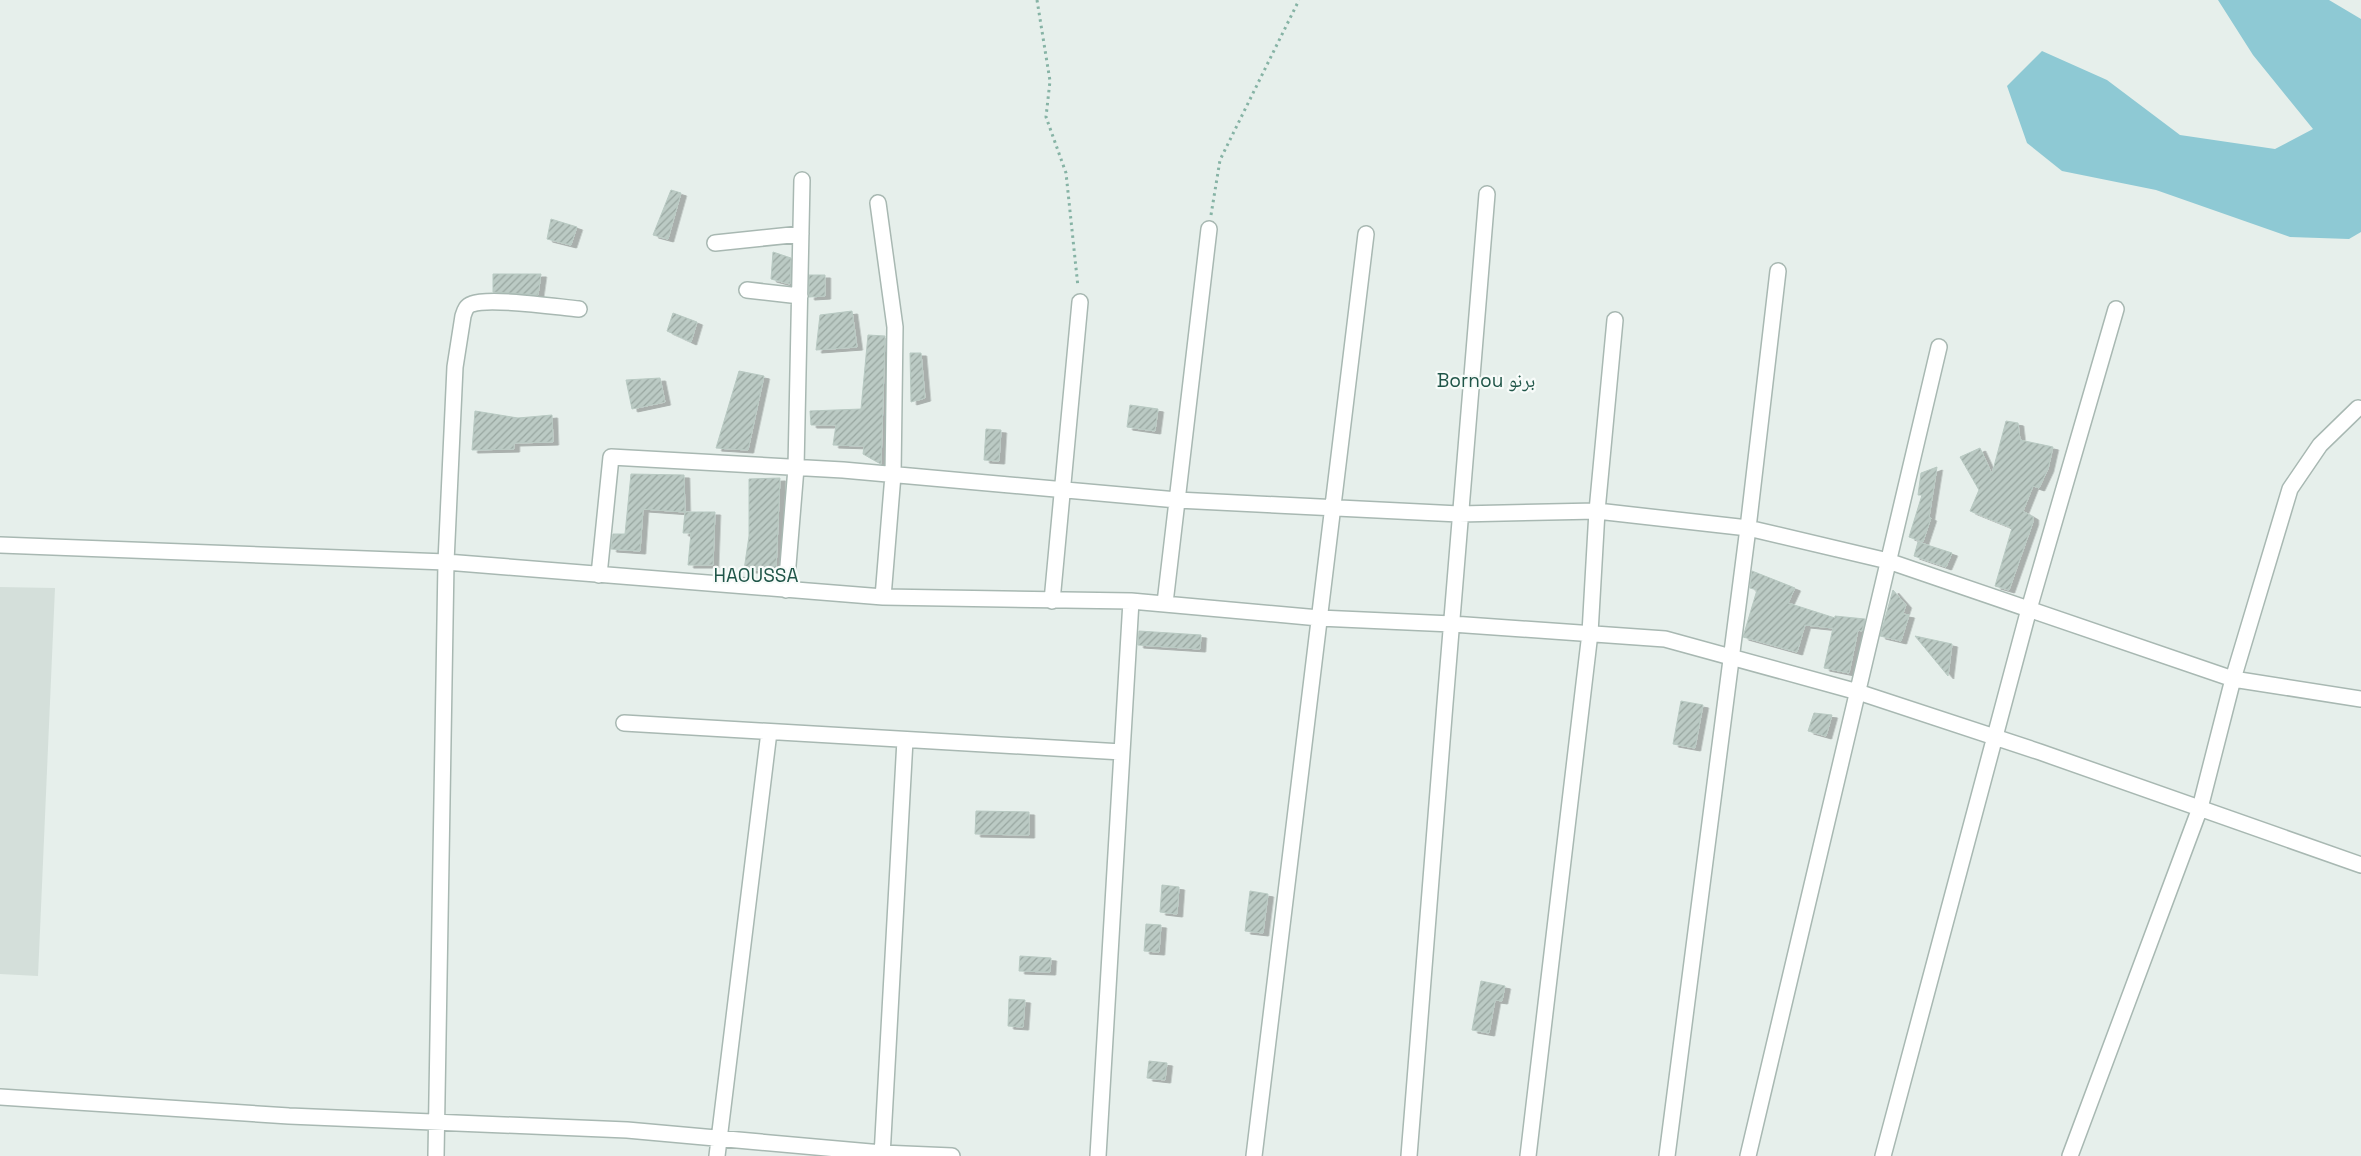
<svg xmlns="http://www.w3.org/2000/svg" width="2361" height="1156" font-family="'Space Grotesk','Noto Naskh Arabic',sans-serif">
  <style>
    .built { fill: #d4dfda }
    .water { fill: #8ec9d4 }
    .building { fill: url(#building-hatch); stroke: #b8c9c2; filter: url(#shadow) }
    .lines { fill: none; stroke-linecap: round; stroke-linejoin: round }
    .street-casing { stroke: #a8b8b2; stroke-width: 18 }
    .path { stroke: #86b3a5; stroke-width: 3; stroke-dasharray: 2.5 4; stroke-linecap: butt }
    .street { stroke: #fff; stroke-width: 15 }
    .labels { text-anchor: middle; dominant-baseline: central; stroke-width: 4.5; stroke-linejoin: round; paint-order: stroke }
    .quarter-label { font-size: 19px; fill: #1f5548; stroke: #f7fbf9 }
  </style>
  <defs>
    <pattern id="building-hatch" width="6" height="6" patternUnits="userSpaceOnUse" patternTransform="scale(1.25)"><rect width="6" height="6" fill="#bbcac4"/><path d="M-1 1l2-2M0 6l6-6M5 7l2-2" fill="none" stroke="#98a6a0"/></pattern>
    <filter id="shadow"><feDropShadow dx="5.5" dy="3" stdDeviation="0" flood-color="#0004"/></filter>
  </defs>
  <rect width="100%" height="100%" fill="#e6efeb"/>
  <!-- built -->
  <path class="built" d="M0 587 55 588 38 976 0 974Z"/>
  <!-- water -->
  <path class="water" d="M2218 0H2329L2361 19V232L2349 239 2290 237 2156 190 2062 171 2027 143 2007 86 2042 51 2107 80 2180 135 2275 149 2313 129 2253 55Z"/>
  <!-- building -->
  <path class="building" d="M671 190 681 193 668 239 653 235Z
    M551 219 577 227 571 245 547 239Z
    M773 252 791 258 790 284 771 279Z
    M493 274H541L538 295 493 292Z
    M809 275H825V296L809 297Z
    M852 311 857 347 816 350 820 315Z
    M673 313 697 322 691 342 667 331Z
    M868 335 885 336 881 464 863 454 864 446 833 445 836 425H811L810 411 861 409Z
    M910 353H921L925 398 911 402Z
    M739 371 764 376 748 450 716 448Z
    M660 378 665 402 632 409 626 380Z
    M1130 405 1158 409 1155 431 1127 427Z
    M475 411 518 418 552 415 553 442 514 443V449L472 450Z
    M2006 421 2018 423 2020 440 2053 447 2048 469 2039 488 2033 486 2023 511 2033 517V522L2009 590 1995 586 2012 528 1970 511 1979 490 1960 457 1980 448 1992 474Z
    M986 429 1001 430 999 461 984 460Z
    M1937 467 1929 517 1931 518 1923 542 1909 537 1922 495H1918L1921 473Z
    M631 474 684 475 685 512 643 509 640 551 611 549 613 534H625Z
    M780 478 776 570H744L749 536V479Z
    M685 512H715L713 565H688L691 533H683Z
    M1918 542 1952 553 1946 567 1914 556Z
    M1752 571 1795 588 1788 603 1835 618V616L1865 619 1862 631 1858 630 1849 673 1824 668 1833 628 1805 625 1797 652 1743 637 1757 590 1750 588Z
    M1893 590 1906 605 1903 614 1909 615 1901 641 1880 636Z
    M1139 631 1201 635 1200 649 1138 645Z
    M1915 636 1952 644 1948 676Z
    M1681 701 1703 705 1695 748 1673 744Z
    M1814 713 1832 715 1826 736 1808 731Z
    M976 811 1029 812V835L975 834Z
    M1162 885 1179 887 1177 914 1160 912Z
    M1250 891 1268 894 1263 933 1245 931Z
    M1146 924 1161 925 1159 952 1144 951Z
    M1020 956 1051 958 1050 972 1019 971Z
    M1481 981 1505 986 1502 1001 1495 1000 1489 1033 1472 1030Z
    M1009 999 1025 1000 1023 1027 1008 1026Z
    M1149 1061 1167 1063 1165 1080 1147 1078Z"/>
  <g class="lines">
    <defs>
      <path id="street" d="M878 203 895 327 893 475 883 597
        M715 243 801 234
        M747 290 800 296
        M0 545 446 562 883 597 1131 601 1319 618 1452 624 1665 639 1858 692 2040 752 2361 865
        M599 575 611 457 843 470 1177 500 1459 514 1597 511 1748 528 1888 561 2233 679 2361 699
        M786 590 796 468 802 180
        M1052 601 1080 302
        M1165 603 1209 229
        M624 723 1122 752
        M0 1097 289 1116 627 1130 882 1153 952 1156
        M436 1156 446 562 455 367 463 316C465 310 466 306 472 304 490 297 557 307 579 309
        M717 1156 769 732
        M882 1156 905 740
        M1098 1156 1131 601
        M1254 1156 1366 234
        M1409 1156C1435 835 1459 515 1487 194
        M1528 1156 1590 633 1597 511 1615 320
        M1667 1156 1748 528 1778 271
        M1748 1156 1939 347
        M1883 1156 2029 609 2116 309
        M2070 1156 2200 808 2233 679 2290 489 2320 445 2358 408"/>
    </defs>
    <!-- street casing -->
    <use href="#street" class="street-casing"/>
    <!-- path -->
    <path class="path" d="M1037 0 1050 81 1046 117 1066 173 1078 287
      M1211 215 1220 160 1299 0"/>
    <!-- street -->
    <use href="#street" class="street"/>
  </g>
  <g class="labels">
    <!-- quarter labels -->
    <g class="quarter-label">
      <text x="1486" y="380">Bornou برنو</text>
      <text x="756" y="575">HAOUSSA</text>
    </g>
  </g>
</svg>
